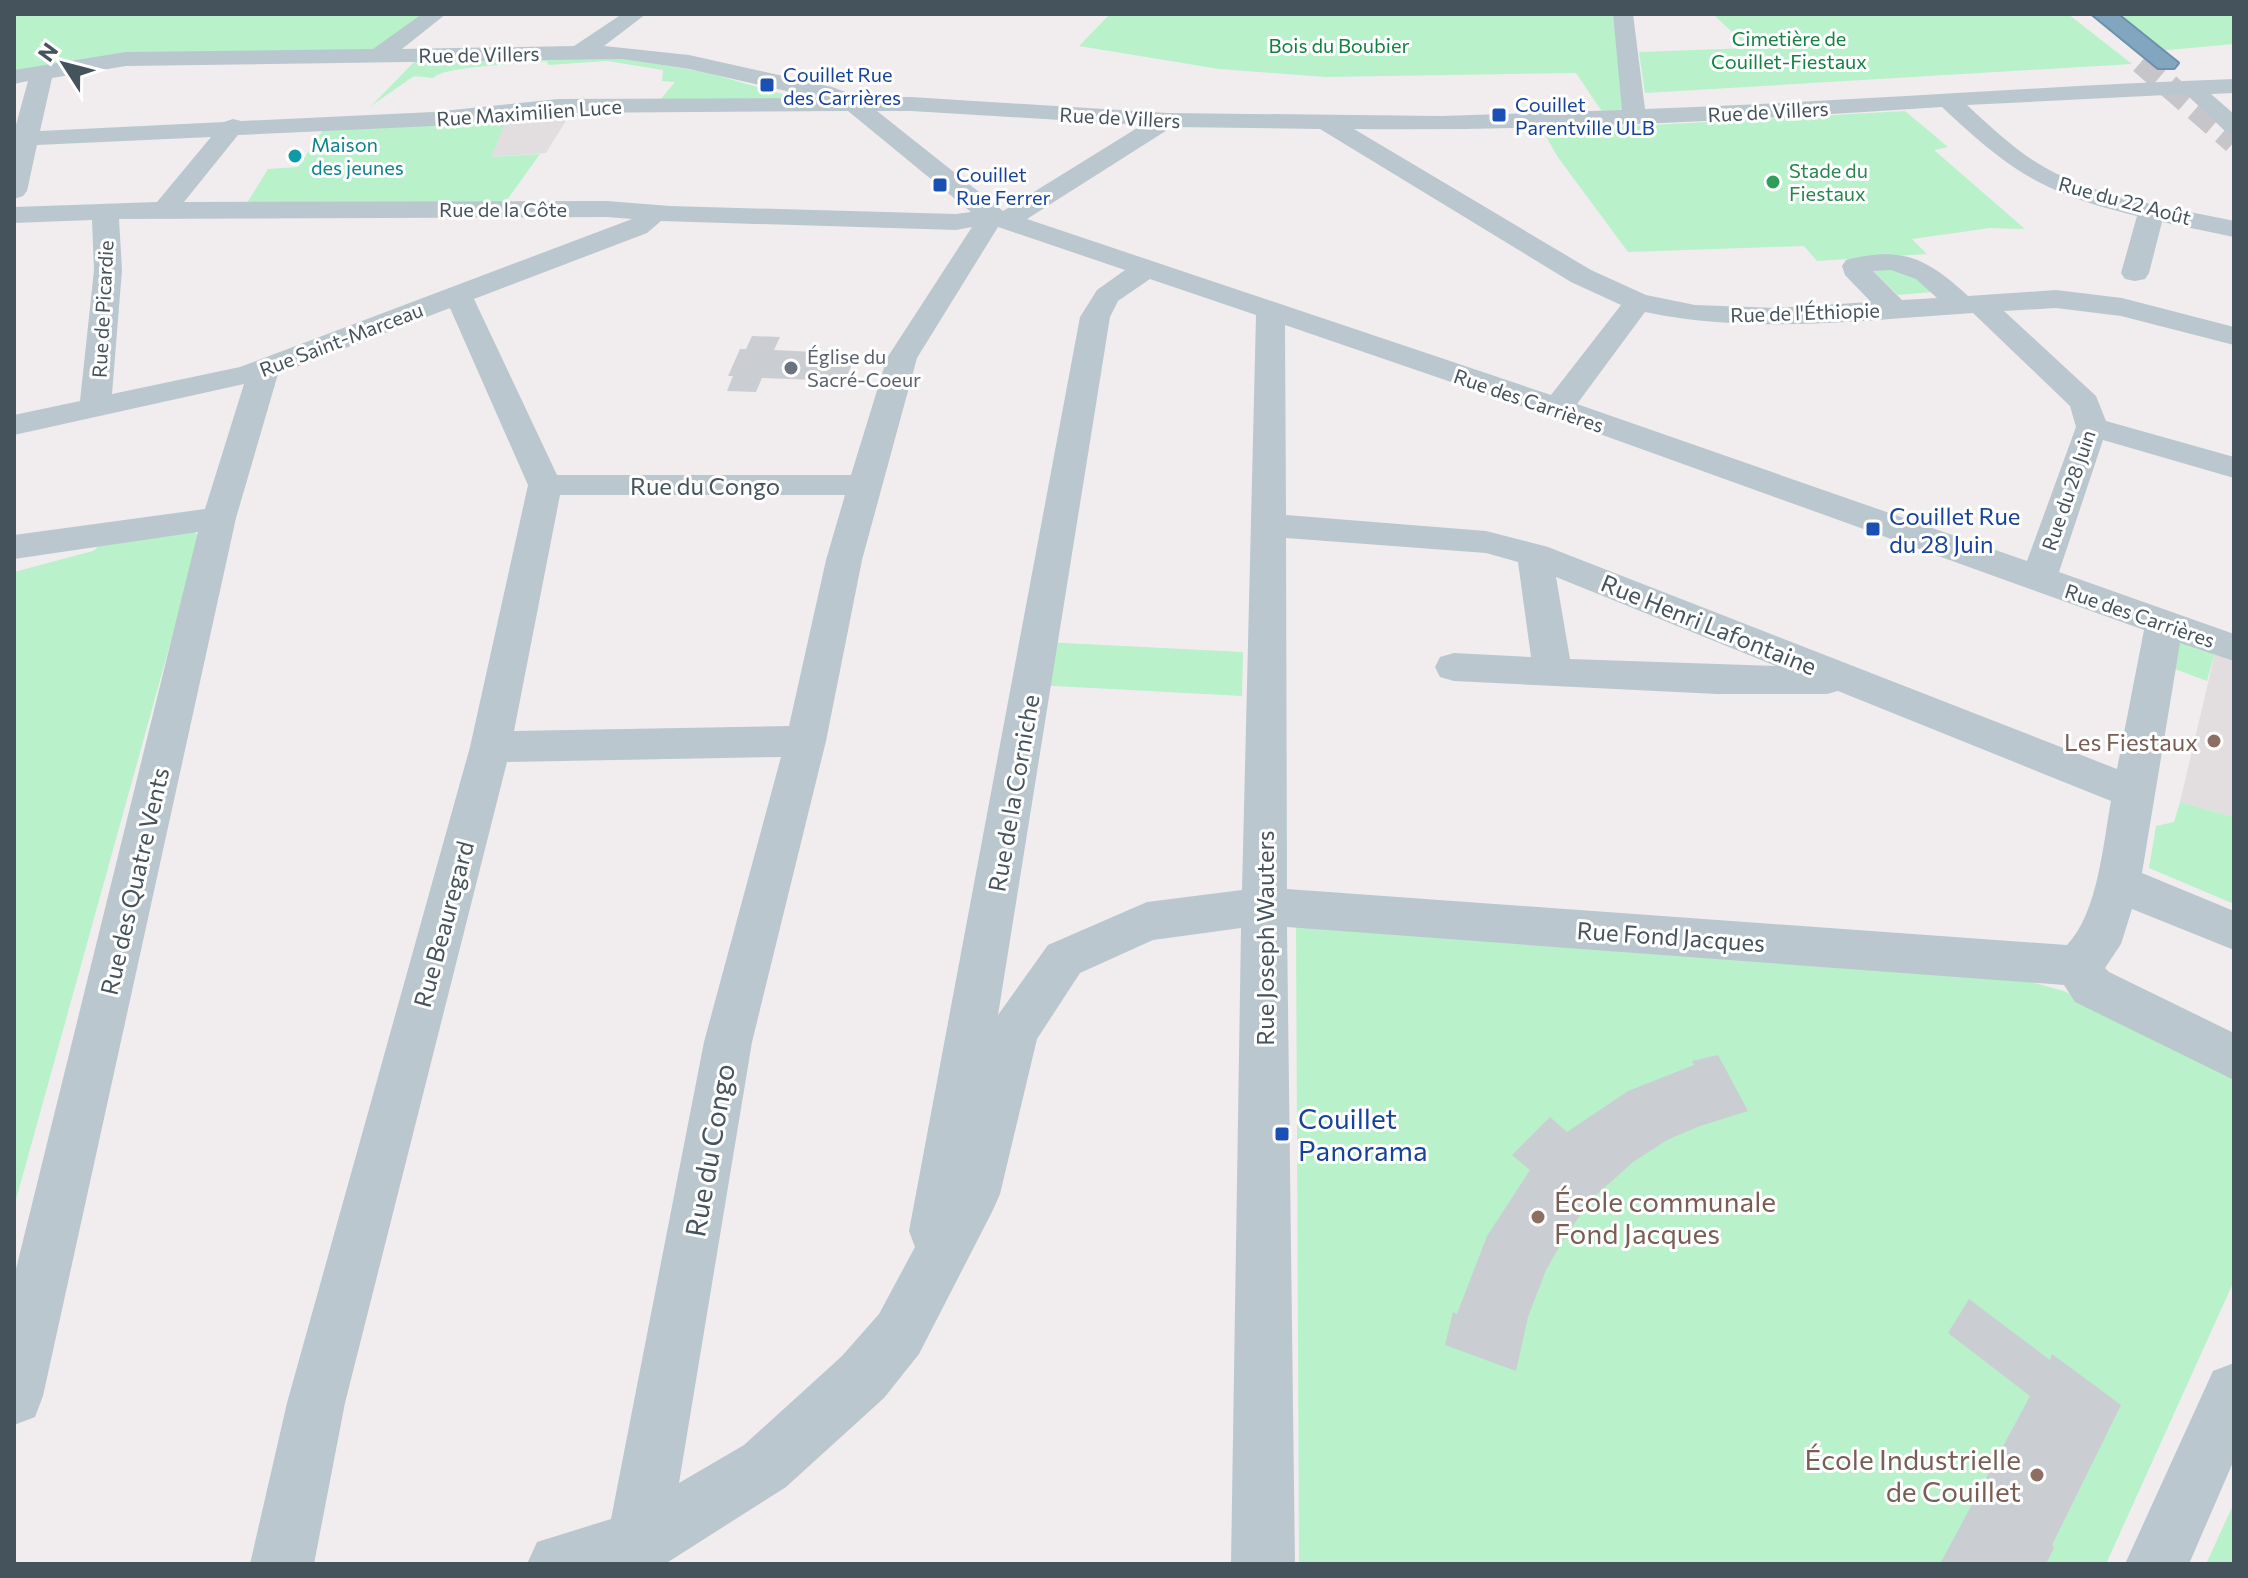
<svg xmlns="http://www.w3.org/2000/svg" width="2248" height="1578" font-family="Commissioner,sans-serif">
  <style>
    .education { fill: #e2dee0 }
    .green { fill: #b9f1ca }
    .building { fill: #caced3 }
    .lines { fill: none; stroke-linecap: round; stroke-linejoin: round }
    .highway-tunnel { stroke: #c6c6ca; stroke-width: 24; stroke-dasharray: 24 12; stroke-linecap: butt }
    .highway-casing { stroke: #6d90ac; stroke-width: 4 }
    .minor { fill: #bbc7ce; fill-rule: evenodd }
    .highway { fill: #82a5c0; fill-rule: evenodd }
    .transit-dot { fill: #1a4fb4; stroke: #fff; stroke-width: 3 }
    .culture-dot { fill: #0f9aa8; stroke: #fff; stroke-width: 3 }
    .leisure-dot { fill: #2e9e5b; stroke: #fff; stroke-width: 3 }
    .worship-dot { fill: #6b7280; stroke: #fff; stroke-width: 3 }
    .education-dot { fill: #8d6e63; stroke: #fff; stroke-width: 3 }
    .labels { text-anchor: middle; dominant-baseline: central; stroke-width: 6; stroke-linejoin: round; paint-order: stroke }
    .far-park-label { font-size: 20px; fill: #118241; stroke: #fff }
    .far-street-label { font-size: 20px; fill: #45535c; stroke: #fff }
    .far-transit-label { font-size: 20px; fill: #164399; stroke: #fff; text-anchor: start }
    .far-culture-label { font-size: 20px; fill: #0d838f; stroke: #fff; text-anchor: start }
    .far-leisure-label { font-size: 20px; fill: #27864d; stroke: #fff; text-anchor: start }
    .far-worship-label { font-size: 20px; fill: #5b616d; stroke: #fff; text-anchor: start }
    .street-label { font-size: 24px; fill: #45535c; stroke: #fff }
    .transit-label { font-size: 24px; fill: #164399; stroke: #fff; text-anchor: start }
    .education-label { font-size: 24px; fill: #785e54; stroke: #fff; text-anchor: end }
    .near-transit-label { font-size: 28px; fill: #164399; stroke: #fff; text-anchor: start }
    .near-street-label { font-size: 28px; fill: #45535c; stroke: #fff }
    .near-education-label { font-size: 28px; fill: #785e54; stroke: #fff; text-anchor: start }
  </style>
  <rect width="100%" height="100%" fill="#f1edee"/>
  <!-- education -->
  <path class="education" d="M569 110V116L546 153 490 157 506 120 537 111Z
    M2216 649 2234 656V817L2180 802Z"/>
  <!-- green -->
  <path class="green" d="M14 14H442L397 50 14 72Z
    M1110 14H1613L1623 111 1603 113 1576 73 1325 77 1219 69 1079 46Z
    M1713 14H2068L2132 64 1645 93 1639 52 1749 48Z
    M2114 14H2234V44L2157 51Z
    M600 55 704 72 786 95 798 93 819 98 798 101 660 100 675 82 662 81 663 70 607 61 549 65 546 61C523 65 445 65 433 78L414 76 371 106 416 60Z
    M1905 111 1948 147 1934 150 2025 229 1990 228 1912 239 1927 254 1817 261 1804 246 1628 252 1557 156 1543 131Z
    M505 123 491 157 540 154 504 204 247 203 268 169 298 167 325 127Z
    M1904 267 1932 292 1898 295 1872 270Z
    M194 532 200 536 14 1207V572L93 551 100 545Z
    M2179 636 2216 649 2207 681 2172 668Z
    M1044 642 1243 652 1242 696 1036 685Z
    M2180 802 2234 817V904L2149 868 2156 826 2174 822Z
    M1296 922 1991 971 2064 991 2198 1054 2234 1077V1281L2106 1564H1299Z
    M2234 1503V1564H2206Z"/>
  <!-- building -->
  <path class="building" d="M752 336 780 337 774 350 856 354 845 381 762 378 756 392 727 391 733 376H728L740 349H746Z
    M1718 1055 1748 1111 1700 1126 1667 1140 1633 1162 1592 1199 1566 1235 1546 1270 1528 1317 1516 1371 1445 1345 1453 1312 1457 1314 1487 1236 1530 1170 1512 1155 1550 1117 1567 1132 1628 1091 1694 1065 1692 1061Z
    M1969 1299 2050 1360 2052 1354 2121 1405 2052 1545 2054 1548 2046 1564H1940L2030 1396 1948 1333Z"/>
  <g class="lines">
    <!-- highway-tunnel -->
    <path class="highway-tunnel" d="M2141 62 2234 142"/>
    <defs>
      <path id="highway" d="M2092 14H2117L2178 63 2174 68H2158Z"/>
    </defs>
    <!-- highway casing -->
    <use href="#highway" class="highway-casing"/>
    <!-- minor -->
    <path class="minor" d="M422 14H446L402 49 574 46 622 14H646L604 46 689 55 832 87 859 97H911L1167 113 1442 116 1622 110 1613 14H1633L1645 109C1841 102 2037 86 2234 79V93L2211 94 2234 114V134L2226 132 2186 94 1967 105C1994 130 2021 156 2055 173 2111 200 2174 208 2234 221V237L2162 222 2149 273 2145 279 2135 281 2125 279 2121 273 2137 216C2044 194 2010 171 1942 107 1746 120 1550 131 1354 129L1591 270 1646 295 1695 305 1776 308 1871 302 1845 275 1842 266 1846 260C1902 246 1927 258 1968 296L2056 290 2122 298 2234 327V345L2121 316 2056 308 2004 311 2096 396 2106 421 2234 457V478L2103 440 2059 572 2234 634V661L2180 643 2142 873 2234 911V950L2132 909 2121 944 2105 968 2109 972 2234 1033V1080L2075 1002 2064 985 1287 927 1295 1564H1231L1241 928 1153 940 1080 973 1037 1039 1000 1194 992 1212 919 1354 884 1398 786 1487 665 1564H527L537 1542 611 1519 704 1042 781 757 507 762 345 1403 314 1564H250L287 1403 470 747 528 485 450 308 278 374 236 518 43 1396 35 1417 14 1425V1277L198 532 14 559V535L205 509 244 384 14 435V415L80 401 94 270 92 220 14 223V207L157 202 211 137 37 145 27 191 23 196 14 199V132L28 81 14 84V70L126 52 373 49ZM622 59 689 69 817 98 558 99 433 112 241 121 233 119 224 122 40 131 52 78 126 66ZM848 111 971 212 956 214 670 206 607 201 184 202 238 135 433 126 558 113ZM877 111H911L1142 125 1003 211ZM1172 127 1320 129 1571 282 1621 305 1551 395 1027 219ZM607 217 632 219 240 367 112 394 122 270 119 219ZM661 221 956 230 972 227 887 358 851 475H557L474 299 647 233ZM998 227 1125 270 1097 290 1080 317 909 1231 915 1247 879 1314 842 1356 744 1445 679 1483 752 1042 826 741 862 560 917 358ZM1891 270 1916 279 1937 298 1902 300 1873 271ZM1150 279 1256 315 1242 890 1147 902 1048 945 998 1015 1110 317 1118 301ZM1645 312C1754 335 1863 320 1973 313L2070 406 2076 427 2027 561 1577 404ZM1285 325 1547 415 2144 630 2117 769 1548 547 1486 531 1286 515ZM560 495H845L826 560 789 726 514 731ZM1286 538 1486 553 1518 562 1531 657 1454 653 1440 657 1435 667 1440 677 1454 681 1717 694H1827L1838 691 2111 801C2103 844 2098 913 2067 945L1287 889ZM1556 577 1776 666 1570 659Z
      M2234 1363V1460L2189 1564H2125L2213 1371Z"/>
    <!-- highway -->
    <use href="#highway" class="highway"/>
  </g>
  <!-- markers -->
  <g class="transit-dot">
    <rect x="759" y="77" width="16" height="16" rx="4"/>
    <rect x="1491" y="107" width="16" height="16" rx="4"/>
    <rect x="932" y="177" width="16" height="16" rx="4"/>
    <rect x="1865" y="521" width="16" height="16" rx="4"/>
    <rect x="1274" y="1126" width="16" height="16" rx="4"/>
  </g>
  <circle class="culture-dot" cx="295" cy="156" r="8"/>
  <circle class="leisure-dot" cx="1773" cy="182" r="8"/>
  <circle class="worship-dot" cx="791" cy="368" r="8"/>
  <g class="education-dot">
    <circle cx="2214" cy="741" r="8"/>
    <circle cx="1538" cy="1217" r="8"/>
    <circle cx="2037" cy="1475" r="8"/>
  </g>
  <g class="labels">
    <!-- far-park labels -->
    <g class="far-park-label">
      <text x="1789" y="38">Cimetière de<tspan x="1789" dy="23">Couillet-Fiestaux</tspan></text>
      <text x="1339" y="45">Bois du Boubier</text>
    </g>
    <!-- far-street labels -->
    <g class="far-street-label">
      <text transform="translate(479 54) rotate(-1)">Rue de Villers</text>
      <text transform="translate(1768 111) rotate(-3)">Rue de Villers</text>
      <text transform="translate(529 112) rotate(-4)">Rue Maximilien Luce</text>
      <text transform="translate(1120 117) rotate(3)">Rue de Villers</text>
      <text transform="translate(2125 200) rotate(15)">Rue du 22 Août</text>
      <text x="503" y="209">Rue de la Côte</text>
      <text transform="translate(102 309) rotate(-87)">Rue de Picardie</text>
      <text transform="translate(1805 312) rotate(-2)">Rue de l'Éthiopie</text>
      <text transform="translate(341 339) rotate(-21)">Rue Saint-Marceau</text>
      <text transform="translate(1529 400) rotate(19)">Rue des Carrières</text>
      <text transform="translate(2068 490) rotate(-71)">Rue du 28 Juin</text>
      <text transform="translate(2140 615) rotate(19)">Rue des Carrières</text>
    </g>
    <!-- far-transit labels -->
    <g class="far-transit-label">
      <text x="783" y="74">Couillet Rue<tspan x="783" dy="23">des Carrières</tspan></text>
      <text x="1515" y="104">Couillet<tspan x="1515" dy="23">Parentville ULB</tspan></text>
      <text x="956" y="174">Couillet<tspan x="956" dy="23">Rue Ferrer</tspan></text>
    </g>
    <!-- far-culture labels -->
    <g class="far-culture-label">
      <text x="311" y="144">Maison<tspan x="311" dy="23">des jeunes</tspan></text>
    </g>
    <!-- far-leisure labels -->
    <g class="far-leisure-label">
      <text x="1789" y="170">Stade du<tspan x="1789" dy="23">Fiestaux</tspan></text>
    </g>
    <!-- far-worship labels -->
    <g class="far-worship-label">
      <text x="807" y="356">Église du<tspan x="807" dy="23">Sacré-Coeur</tspan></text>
    </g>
    <!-- street labels -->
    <g class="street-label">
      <text x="705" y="485">Rue du Congo</text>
      <text transform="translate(1709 624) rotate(22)">Rue Henri Lafontaine</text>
      <text transform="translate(1013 793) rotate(-80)">Rue de la Corniche</text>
      <text transform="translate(134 881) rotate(-77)">Rue des Quatre Vents</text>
      <text transform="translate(443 924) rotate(-75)">Rue Beauregard</text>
      <text transform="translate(1671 936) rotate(4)">Rue Fond Jacques</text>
      <text transform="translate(1264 938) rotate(-90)">Rue Joseph Wauters</text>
    </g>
    <!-- transit labels -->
    <g class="transit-label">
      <text x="1889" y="515">Couillet Rue<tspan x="1889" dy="28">du 28 Juin</tspan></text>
    </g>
    <!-- education labels -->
    <g class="education-label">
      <text x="2198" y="741">Les Fiestaux</text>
    </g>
    <!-- near-transit labels -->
    <g class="near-transit-label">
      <text x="1298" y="1118">Couillet<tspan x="1298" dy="32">Panorama</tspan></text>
    </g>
    <!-- near-street labels -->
    <g class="near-street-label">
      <text transform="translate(709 1150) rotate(-80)">Rue du Congo</text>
    </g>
    <!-- near-education labels -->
    <g class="near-education-label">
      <text x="1554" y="1201">École communale<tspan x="1554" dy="32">Fond Jacques</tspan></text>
      <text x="2021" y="1459" text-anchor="end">École Industrielle<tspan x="2021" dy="32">de Couillet</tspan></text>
    </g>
  </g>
  <!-- border -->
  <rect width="2248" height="1578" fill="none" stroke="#45535c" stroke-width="32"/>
  <!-- north arrow -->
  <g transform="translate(64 64) rotate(306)" stroke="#ffffff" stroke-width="6" paint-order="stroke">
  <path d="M0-6L14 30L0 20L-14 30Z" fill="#45535c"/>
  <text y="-12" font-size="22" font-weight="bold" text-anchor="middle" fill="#45535c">N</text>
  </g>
</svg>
